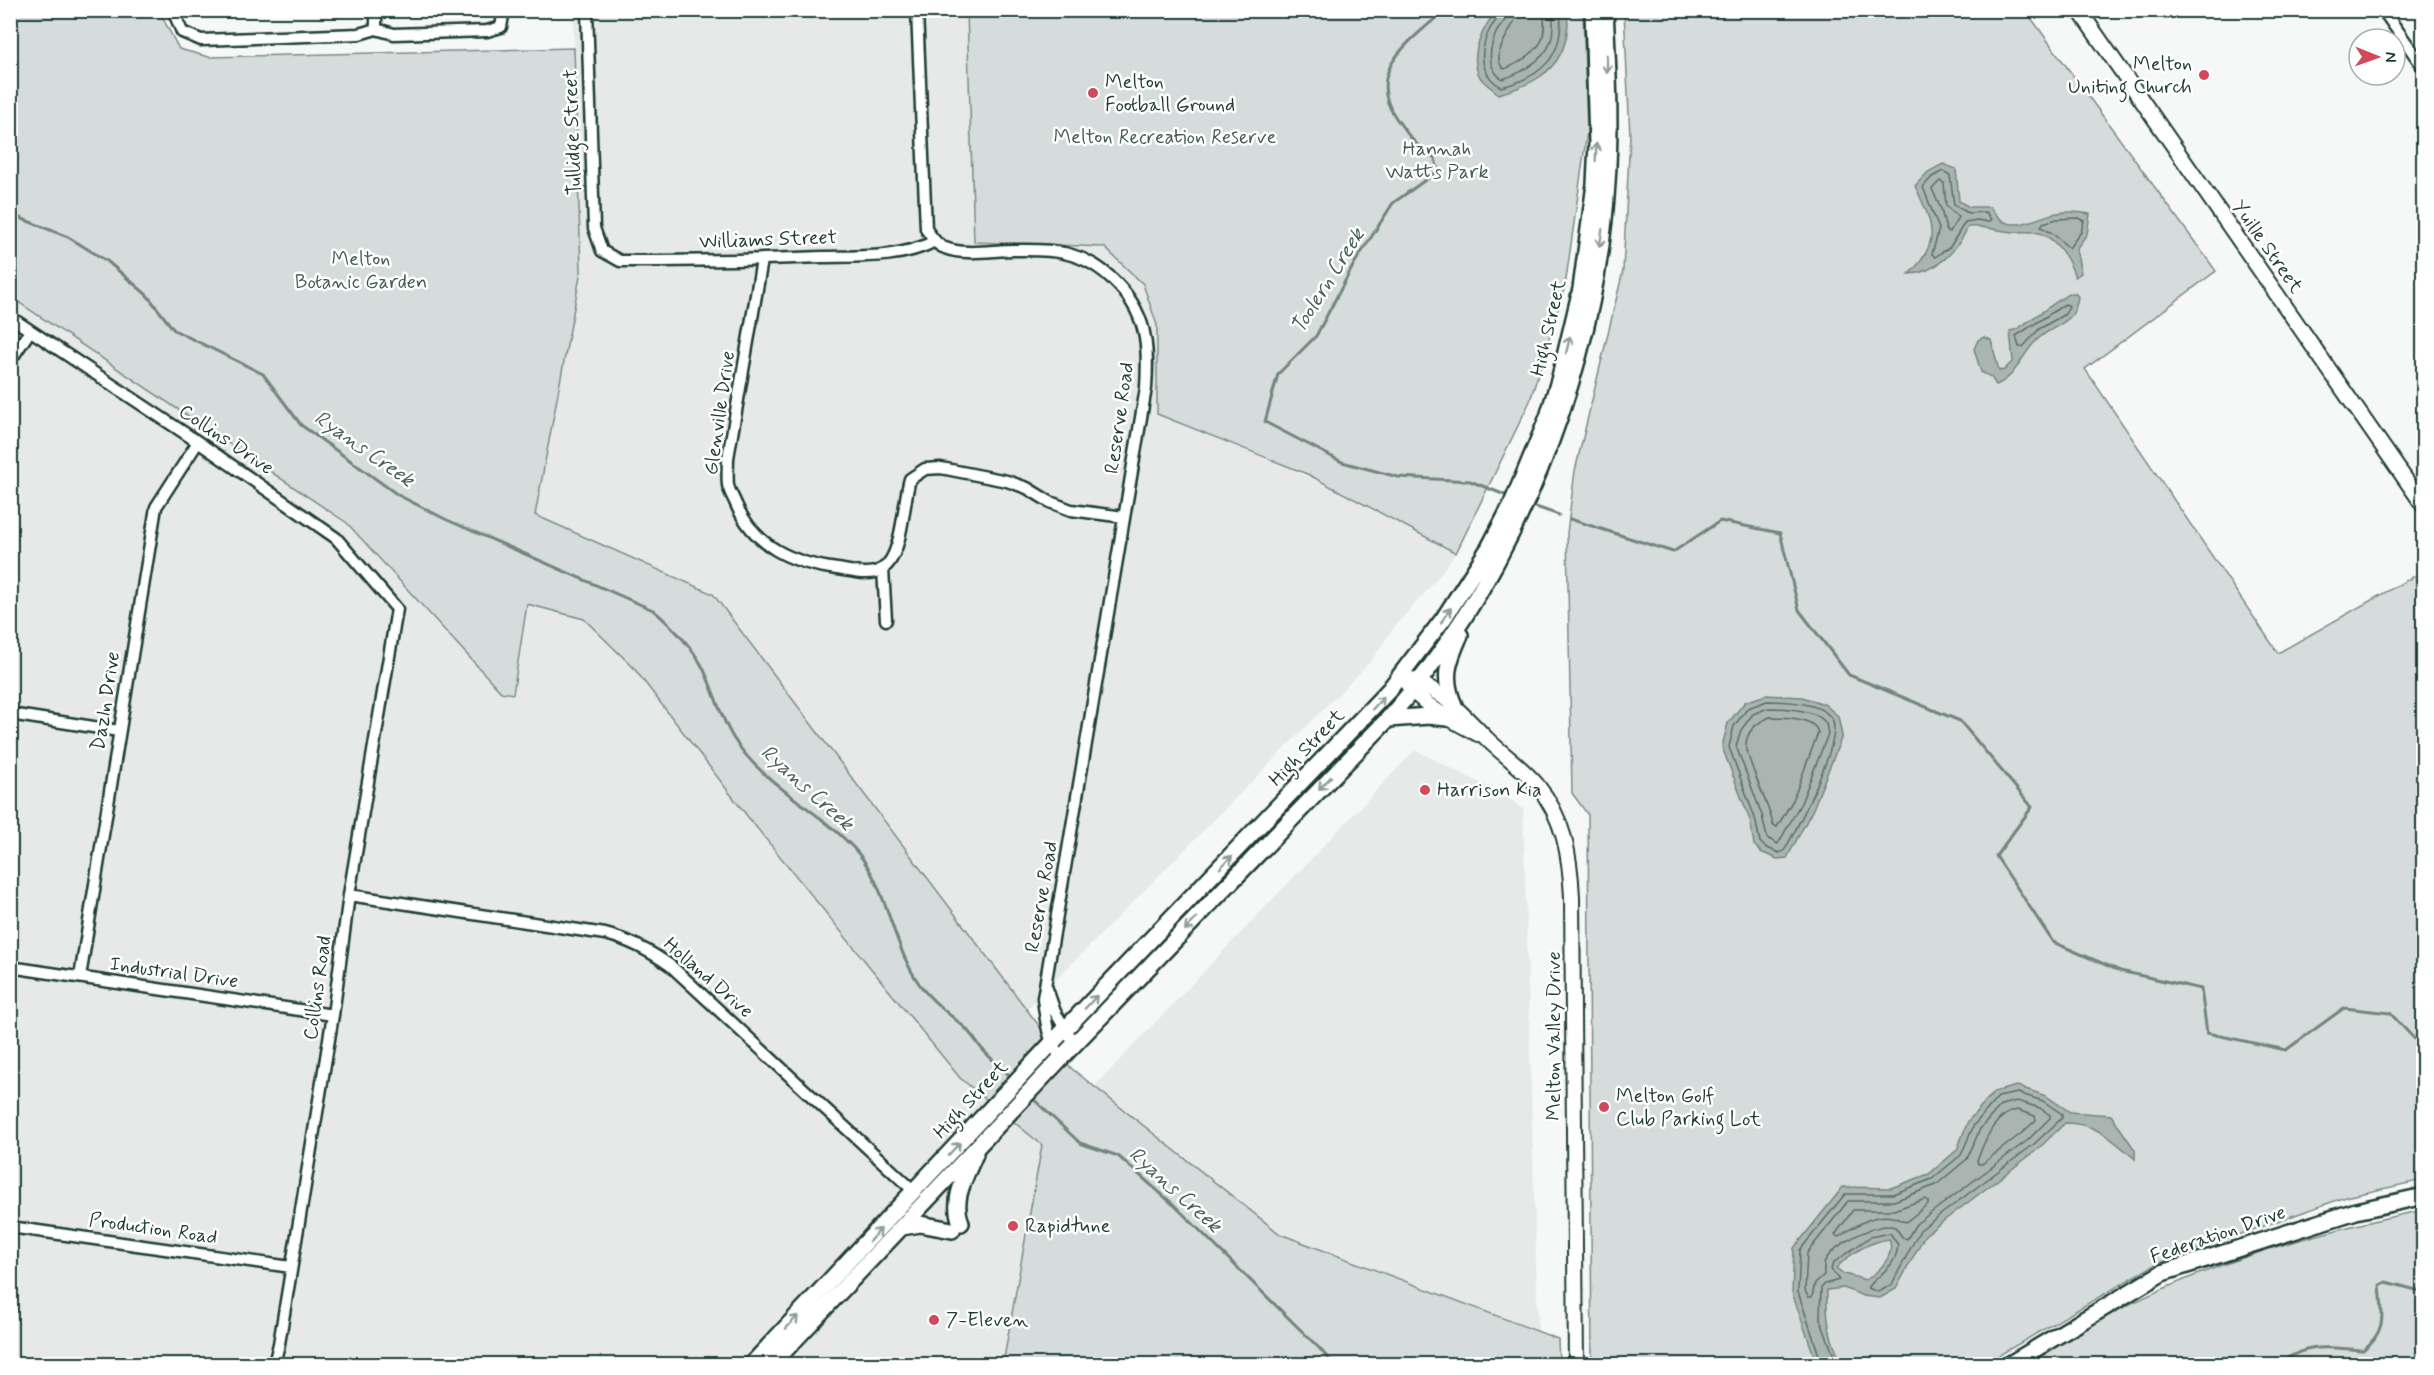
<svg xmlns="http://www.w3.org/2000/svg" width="2434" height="1375" font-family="Mynerve,sans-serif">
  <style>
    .built { fill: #e6e9e8 }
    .green { fill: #d6dcdb; stroke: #7a8c88; stroke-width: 1.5 }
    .water { fill: #aab5b1; stroke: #72857f; stroke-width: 1.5; fill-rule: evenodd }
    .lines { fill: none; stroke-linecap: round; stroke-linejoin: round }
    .shore { stroke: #576d66; stroke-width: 1.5 }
    .stream { stroke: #72857f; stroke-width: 3 }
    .minor-casing { stroke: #1f3d34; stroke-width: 15 }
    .tertiary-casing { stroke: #1f3d34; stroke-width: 18 }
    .secondary-casing { stroke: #1f3d34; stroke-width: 20 }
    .minor { stroke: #fff; stroke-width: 10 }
    .tertiary { stroke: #fff; stroke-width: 14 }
    .secondary { stroke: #fff; stroke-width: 15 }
    .oneway { stroke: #8f9e9a }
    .poi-dot { fill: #d1495b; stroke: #fff; stroke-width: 2 }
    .labels { text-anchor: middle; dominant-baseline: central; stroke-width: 5; stroke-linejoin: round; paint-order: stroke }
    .poi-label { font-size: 20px; fill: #1f3d34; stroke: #fff; text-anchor: start }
    .street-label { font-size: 20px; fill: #1f3d34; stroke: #fff }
    .park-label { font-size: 20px; fill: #445d55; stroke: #fff }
    .water-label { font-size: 21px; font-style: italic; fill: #49615a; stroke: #fff }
  </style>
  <rect width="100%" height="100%" fill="#f6f7f7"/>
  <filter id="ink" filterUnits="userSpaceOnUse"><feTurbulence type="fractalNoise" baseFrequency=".0167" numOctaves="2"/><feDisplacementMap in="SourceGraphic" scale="12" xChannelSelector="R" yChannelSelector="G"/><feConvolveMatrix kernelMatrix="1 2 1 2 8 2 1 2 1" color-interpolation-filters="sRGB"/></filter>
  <g filter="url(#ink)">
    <!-- built -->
    <path class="built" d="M967 10 974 242 1104 247 1143 284 1157 325V414L1307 476 1456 553 1430 587 1394 627 1372 660 1026 1010 713 594 534 516 581 271 573 11Z
      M10 297 347 523 501 692 513 693 527 604 584 618 633 667 748 817 960 1078 1042 1145 1003 1364H11Z
      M1415 750 1502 794 1523 809 1538 1331 1280 1234 1094 1087Z"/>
    <!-- green -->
    <path class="green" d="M10 11H159L179 49 209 57 574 48 581 271 535 515 713 594 1071 1068 1280 1234 1558 1339 1559 1364H1003L1042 1145 960 1078 748 817 633 667 584 619 527 604 513 694 501 692 347 523 11 297Z
      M967 11H1583L1587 132 1565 286 1530 401 1456 553 1307 474 1157 414V325L1143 284 1104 247 974 242Z
      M1624 11H2026L2216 271 2085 369 2278 653 2423 571V1180L2346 1197 2156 1264 1984 1364H1592L1588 815 1572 793 1567 533 1575 471 1623 271 1630 135Z
      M2423 1210V1364H2025C2048 1347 2074 1334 2099 1320 2201 1265 2311 1233 2423 1210Z"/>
    <!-- water -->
    <path class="water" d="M1497 10 1566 11C1569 21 1568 27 1566 38 1559 72 1530 86 1498 94 1493 89 1484 83 1480 77 1468 56 1483 27 1497 10Z
      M1943 164 1956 169 1959 201 1969 207H1990C1994 213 1999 220 2007 223 2023 228 2042 215 2057 213 2068 211 2079 212 2090 214L2087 234 2076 249 2081 273 2075 277C2069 259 2055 235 2035 232 2025 231 2016 233 2006 231 1993 230 1981 225 1968 227 1957 251 1936 273 1909 274 1943 242 1932 222 1915 186L1928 172Z
      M2068 294H2076L2078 297C2077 304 2075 313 2069 318 2058 328 2044 331 2034 343 2020 358 2016 377 1996 385L1991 377 1981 372 1974 349 1978 340 1984 337 1991 340 1999 371 2004 370 2013 361 2010 331 2017 329Z
      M1766 695 1802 697 1824 704 1838 716 1842 736 1813 809 1787 858 1777 859 1761 852 1754 845 1750 820 1722 747 1728 723 1745 702Z
      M2017 1086 2046 1096 2070 1112 2111 1115 2135 1150V1159C2113 1140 2096 1123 2065 1123L2037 1150 1925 1235 1896 1289 1880 1298 1863 1296 1844 1288 1827 1290C1826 1315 1829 1344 1844 1364H1817L1792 1293 1794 1248 1843 1187 1891 1188 1929 1174 1957 1150 1968 1121 1994 1092ZM1889 1239C1896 1256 1879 1271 1866 1280L1844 1274 1836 1268C1850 1254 1869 1242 1889 1239Z"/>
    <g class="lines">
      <!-- shore -->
      <path class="shore" d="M1501 10C1500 18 1495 21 1491 27 1479 49 1478 73 1501 87 1543 77 1565 55 1560 10
        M1509 10C1508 20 1502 23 1497 31 1489 48 1486 67 1502 79 1513 76 1520 73 1528 67 1553 51 1554 38 1553 10
        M1518 10C1517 27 1487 54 1504 69 1511 67 1516 64 1522 60 1545 45 1545 37 1544 10
        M1943 171 1950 175 1954 205 1968 213 1986 212 1991 220 1988 222 1977 220 1965 222 1950 247 1935 257 1932 254 1939 229 1923 187 1932 177Z
        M1940 181 1944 183 1946 206 1958 217 1950 232 1946 230 1941 209 1932 189Z
        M2078 218 2084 221 2081 232 2069 248 2052 233 2041 227 2043 223 2057 219Z
        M2065 304 2069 306 2065 314 2039 329 2023 347H2019L2016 336Z
        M1767 701C1784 701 1822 702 1832 719 1844 739 1796 830 1784 851L1779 853 1765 847 1760 842 1755 818 1729 747 1734 726 1748 708Z
        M1768 708C1782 708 1818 709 1826 724 1827 727 1827 731 1828 734L1801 803 1778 844 1767 838 1762 815 1736 746 1741 730 1753 714Z
        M1770 717C1784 717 1815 717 1818 733L1793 800 1777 827 1773 825C1770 806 1745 758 1746 744 1747 730 1758 722 1770 717Z
        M2017 1101 2040 1108 2050 1115V1118L2028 1140 1916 1224 1907 1239 1903 1238 1895 1227C1878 1221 1833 1244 1825 1261 1823 1266 1824 1271 1824 1275L1815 1283 1812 1297H1808L1805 1290 1807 1253 1848 1201H1894L1936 1185 1967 1159 1980 1129 2001 1105Z
        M2017 1110 2035 1116 2036 1120 2022 1133 1982 1164H1978L1977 1160C1985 1141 1994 1114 2017 1110Z
        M1925 1199 1928 1201V1204L1906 1222C1902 1221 1897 1218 1892 1217 1873 1213 1854 1227 1838 1237L1835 1235 1853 1210H1894Z
        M1822 1364 1798 1292 1800 1250 1845 1194H1893L1932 1179 1961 1155 1974 1125 1998 1097 2018 1093 2043 1101 2062 1114V1118L2033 1145 1920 1230 1892 1284 1879 1292 1868 1288C1878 1273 1896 1269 1898 1245L1890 1233 1870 1237 1833 1263 1831 1270 1839 1280 1825 1284 1821 1288 1820 1319 1837 1364"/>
      <!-- stream -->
      <path class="stream" d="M1445 10C1412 40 1363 70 1396 118 1410 138 1415 145 1435 158L1438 171 1393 203 1354 264 1316 336 1278 374 1265 422 1342 462 1398 477 1470 481 1510 497
        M10 214 68 237 107 261 147 295 174 330 263 374 301 425 398 495 445 519 653 610C672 626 688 642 701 664 714 688 719 716 734 739 764 786 822 811 858 853 888 889 892 946 920 985 931 1001 948 1013 963 1026 971 1033 976 1042 983 1050 992 1060 1003 1069 1013 1079
        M1530 505 1559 515
        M1570 519 1673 552 1720 521 1780 533 1799 610 1849 675 1960 721 2032 807 1996 856 2053 942 2120 971 2201 989 2207 1033 2286 1050 2344 1008 2390 1013 2424 1049
        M1030 1096 1080 1143 1118 1156 1175 1206 1320 1349 1333 1364
        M2282 1364V1362C2308 1342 2332 1348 2363 1350 2388 1330 2382 1314 2380 1285L2386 1282 2424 1292"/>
      <defs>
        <path id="minor" d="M173 10 182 32 201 40 359 34 376 29 394 34 487 31 501 27 504 10
          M376 10V29
          M587 10 594 228 602 251 620 261C687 261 755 260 822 257 860 256 901 259 935 241
          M917 10 926 229C931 236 936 245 945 248 965 256 993 250 1014 250 1030 250 1048 249 1064 253 1103 261 1139 298 1145 338 1148 354 1147 371 1146 388L1043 998C1046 1022 1047 1038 1061 1058
          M2383 10 2424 68
          M762 260 728 458C728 466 727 477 728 485 729 491 733 497 735 502 754 547 792 563 837 569 851 571 870 577 882 569 903 557 903 502 910 479L925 469 941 468 1007 481 1027 488 1050 502 1071 510 1124 517
          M10 317 198 442 336 538 397 609 349 895 333 1015 279 1344 274 1364
          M10 361 30 331
          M883 569 886 620
          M10 714 119 731
          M349 895 605 934C630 940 650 951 671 966L915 1192
          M10 967 333 1015
          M80 977 156 507 198 442
          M1046 986 1055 1012 1075 1044
          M10 1227 291 1267"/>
        <path id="tertiary" d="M2079 10 2424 506
          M1402 676C1441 688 1458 710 1486 738 1502 754 1522 767 1537 785 1564 818 1570 855 1572 897L1576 1364
          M1405 681C1422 706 1452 720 1478 734"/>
        <path id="secondary" d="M1454 705C1442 678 1448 661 1460 635
          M1388 719 1429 716 1447 718
          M961 1223C951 1199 966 1176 975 1154
          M902 1227 920 1224 952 1230
          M752 1364 1051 1044 1389 690 1444 618 1489 548 1511 506 1548 417 1560 377 1581 289 1595 184 1597 143 1593 10
          M772 1364 1061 1058 1388 719C1513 577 1596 371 1607 183 1611 125 1608 68 1605 10
          M2010 1364 2162 1273 2356 1211 2424 1196"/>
      </defs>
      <!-- minor casing -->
      <use href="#minor" class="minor-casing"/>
      <!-- tertiary casing -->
      <use href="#tertiary" class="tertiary-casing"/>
      <!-- secondary casing -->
      <use href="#secondary" class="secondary-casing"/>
      <!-- minor -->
      <use href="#minor" class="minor"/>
      <!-- tertiary -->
      <use href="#tertiary" class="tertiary"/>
      <!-- secondary -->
      <use href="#secondary" class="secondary"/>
    </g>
    <!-- one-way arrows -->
    <defs><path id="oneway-shaft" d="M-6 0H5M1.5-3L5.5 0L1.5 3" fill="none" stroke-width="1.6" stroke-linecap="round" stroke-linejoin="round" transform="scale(1.5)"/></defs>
    <g class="oneway">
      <use href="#oneway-shaft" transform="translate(1607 64) rotate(88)"/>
      <use href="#oneway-shaft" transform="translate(1596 152) rotate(-88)"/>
      <use href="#oneway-shaft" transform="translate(1601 238) rotate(98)"/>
      <use href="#oneway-shaft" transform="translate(1568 345) rotate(-77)"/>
      <use href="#oneway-shaft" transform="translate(1446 615) rotate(-56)"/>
      <use href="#oneway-shaft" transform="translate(1378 703) rotate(-48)"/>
      <use href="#oneway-shaft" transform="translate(1325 783) rotate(134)"/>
      <use href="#oneway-shaft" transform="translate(1226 862) rotate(-46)"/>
      <use href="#oneway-shaft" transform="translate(1191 924) rotate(134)"/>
      <use href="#oneway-shaft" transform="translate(1091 1002) rotate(-47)"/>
      <use href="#oneway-shaft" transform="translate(954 1149) rotate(-47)"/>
      <use href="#oneway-shaft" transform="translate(875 1235) rotate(-47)"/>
      <use href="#oneway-shaft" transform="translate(792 1322) rotate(-47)"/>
    </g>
  </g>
  <!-- markers -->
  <g class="poi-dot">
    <circle cx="2204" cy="75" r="6"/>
    <circle cx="1093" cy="93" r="6"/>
    <circle cx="1425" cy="790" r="6"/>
    <circle cx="1604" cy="1107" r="6"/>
    <circle cx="1013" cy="1226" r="6"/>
    <circle cx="934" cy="1320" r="6"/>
  </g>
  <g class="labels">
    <!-- poi labels -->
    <g class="poi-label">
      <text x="2192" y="64" text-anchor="end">Melton<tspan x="2192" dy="23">Uniting Church</tspan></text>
      <text x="1105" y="82">Melton<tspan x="1105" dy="23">Football Ground</tspan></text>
      <text x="1437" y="790">Harrison Kia</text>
      <text x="1616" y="1096">Melton Golf<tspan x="1616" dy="23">Club Parking Lot</tspan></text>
      <text x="1025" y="1226">Rapidtune</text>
      <text x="946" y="1320">7-Eleven</text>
    </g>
    <!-- street labels -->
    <g class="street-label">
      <text transform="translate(573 132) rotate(-92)">Tullidge Street</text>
      <text transform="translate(768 240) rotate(-2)">Williams Street</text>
      <text transform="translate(2267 247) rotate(55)">Yuille Street</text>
      <text transform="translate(1549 328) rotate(-77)">High Street</text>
      <text transform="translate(720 413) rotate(-82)">Glenville Drive</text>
      <text transform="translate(1120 418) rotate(-82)">Reserve Road</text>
      <text transform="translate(226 440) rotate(34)">Collins Drive</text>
      <text transform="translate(106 701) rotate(-81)">Dazln Drive</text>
      <text transform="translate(1307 748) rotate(-46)">High Street</text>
      <text transform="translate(1042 897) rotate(-80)">Reserve Road</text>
      <text transform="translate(174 973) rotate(8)">Industrial Drive</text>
      <text transform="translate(708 978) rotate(41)">Holland Drive</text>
      <text transform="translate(318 988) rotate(-82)">Collins Road</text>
      <text transform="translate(1554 1036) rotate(-90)">Melton Valley Drive</text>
      <text transform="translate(971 1100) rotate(-47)">High Street</text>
      <text transform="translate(153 1229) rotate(8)">Production Road</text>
      <text transform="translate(2218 1235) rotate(-19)">Federation Drive</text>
    </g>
    <!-- park labels -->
    <g class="park-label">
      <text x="1165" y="137">Melton Recreation Reserve</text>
      <text x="1437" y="149">Hannah<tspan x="1437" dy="23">Watts Park</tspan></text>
      <text x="361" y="259">Melton<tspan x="361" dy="23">Botanic Garden</tspan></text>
    </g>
    <!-- water labels -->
    <g class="water-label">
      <text transform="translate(1328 281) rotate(-58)">Toolern Creek</text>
      <text transform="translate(364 449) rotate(35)">Ryans Creek</text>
      <text transform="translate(807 788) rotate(42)">Ryans Creek</text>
      <text transform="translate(1175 1190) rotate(42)">Ryans Creek</text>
    </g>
  </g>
  <!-- margin -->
  <rect width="2434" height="1375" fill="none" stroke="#fff" stroke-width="36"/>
  <rect x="18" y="18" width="2398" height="1339" fill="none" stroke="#1f3d34" stroke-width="2" filter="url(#ink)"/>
  <!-- north arrow -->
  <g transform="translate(2377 57) rotate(91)"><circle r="28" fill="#ffffff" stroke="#a5b1ae" stroke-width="1.5"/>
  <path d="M0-4.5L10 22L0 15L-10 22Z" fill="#d1495b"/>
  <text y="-9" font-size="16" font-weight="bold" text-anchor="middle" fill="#1f3d34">N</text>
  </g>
</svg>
